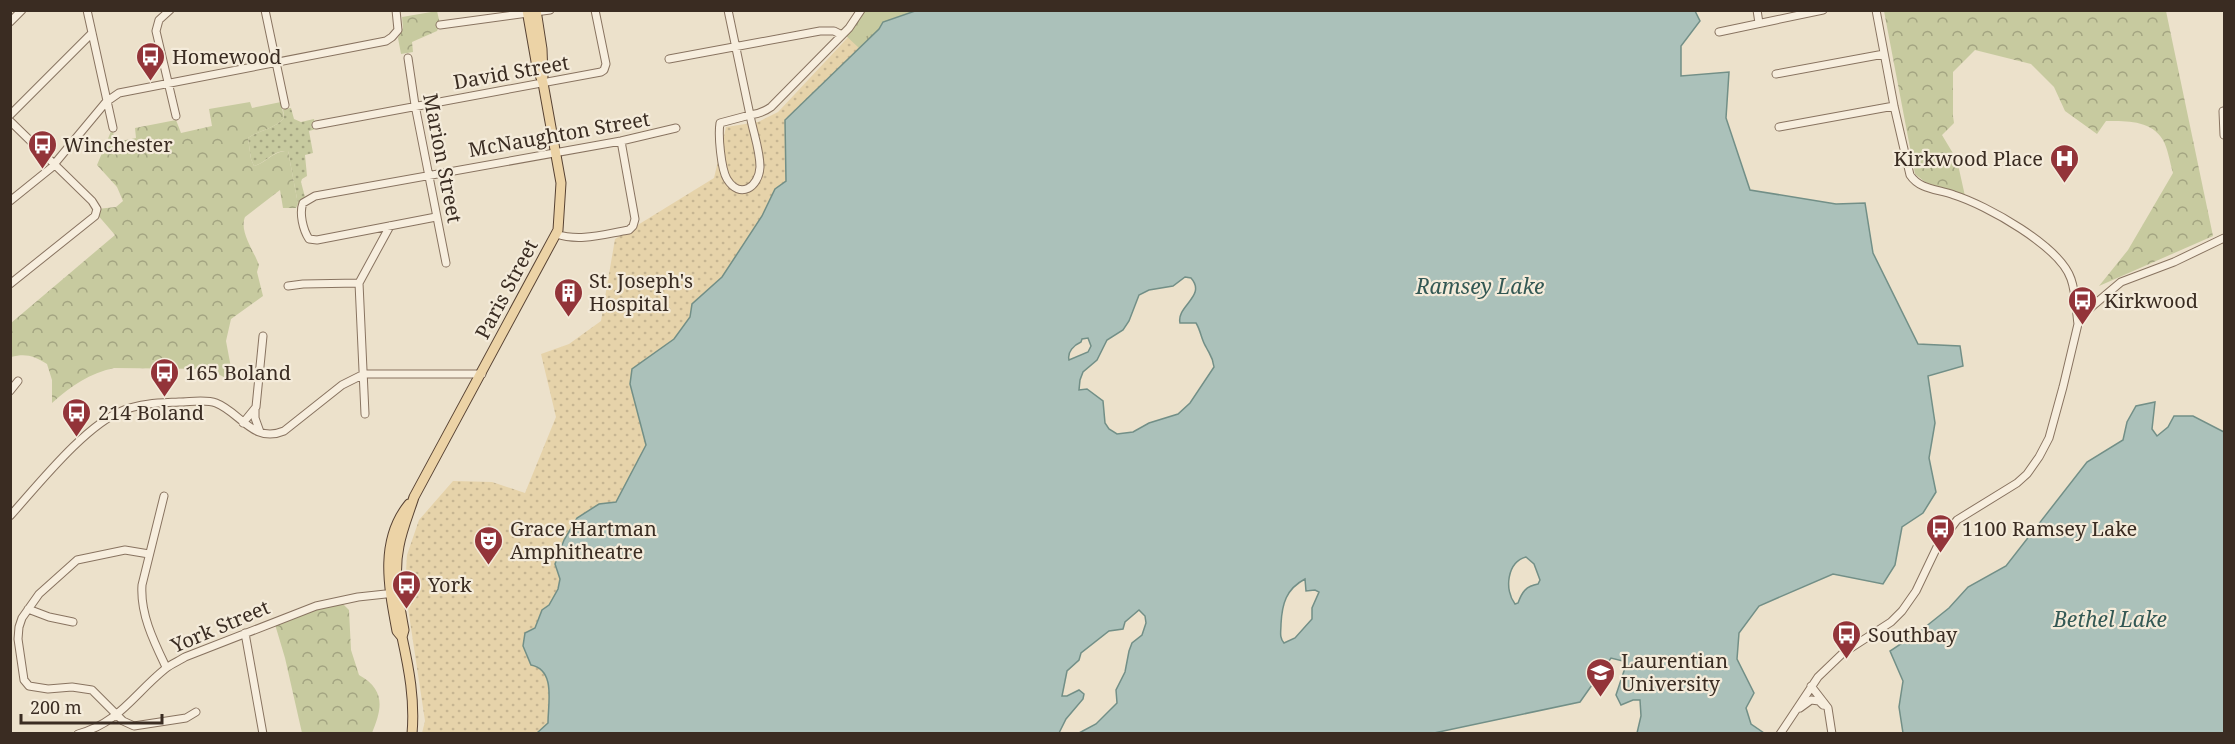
<svg xmlns="http://www.w3.org/2000/svg" width="2235" height="744" font-family="'Noto Serif',serif">
  <style>
    .grass { fill: url(#grass-dots) }
    .forest { fill: url(#forest-crowns) }
    .sand { fill: url(#sand-dots) }
    .park { fill: url(#park-tufts) }
    .water { fill: #abc1ba; stroke: #728f87; stroke-width: 1.5; fill-rule: evenodd }
    .lines { fill: none; stroke-linecap: round; stroke-linejoin: round }
    .minor-casing { stroke: #887360; stroke-width: 9 }
    .major-casing { stroke: #574233; stroke-width: 11 }
    .minor { stroke: #f7eede; stroke-width: 7 }
    .major { stroke: #ecd3a6; stroke-width: 9 }
    .labels { text-anchor: middle; dominant-baseline: central; stroke-width: 4.5; stroke-linejoin: round; paint-order: stroke }
    .poi-label { font-size: 20px; fill: #3a2c22; stroke: #f4ebda; text-anchor: start }
    .street-label { font-size: 20px; fill: #3a2c22; stroke: #f4ebda }
    .water-label { font-size: 21px; font-style: italic; fill: #335854; stroke: #f4ebda }
  </style>
  <defs>
    <pattern id="grass-dots" width="8" height="8" patternUnits="userSpaceOnUse" patternTransform="scale(1.5)"><rect width="8" height="8" fill="#c7ca9f"/><path d="M2 2h.1M6 6h.1" fill="none" stroke="#a3a481" stroke-width="1.8" stroke-linecap="round"/></pattern>
    <pattern id="forest-crowns" width="20" height="18" patternUnits="userSpaceOnUse" patternTransform="scale(1.5)"><rect width="20" height="18" fill="#c7ca9f"/><path d="M2 6a3 3 0 1 1 6 0M12 15a3 3 0 1 1 6 0" fill="none" stroke="#a3a481"/></pattern>
    <pattern id="sand-dots" width="8" height="8" patternUnits="userSpaceOnUse" patternTransform="scale(1.5)"><rect width="8" height="8" fill="#e6d3aa"/><path d="M2 2h.1M6 6h.1" fill="none" stroke="#c6b592" stroke-width="1.8" stroke-linecap="round"/></pattern>
    <pattern id="park-tufts" width="24" height="20" patternUnits="userSpaceOnUse" patternTransform="scale(1.5)"><rect width="24" height="20" fill="#c7ca9f"/><path d="M3 7l-1-3M5 7V3M7 7l1-3M15 17l-1-3M17 17v-4M19 17l1-3" fill="none" stroke="#a3a481"/></pattern>
  </defs>
  <rect width="100%" height="100%" fill="#ece1cb"/>
  <!-- grass -->
  <path class="grass" d="M291 108 294 119 301 122 314 119 316 129 309 131 313 153 305 155 307 176 302 179 301 182 305 197 298 204 288 151C272 150 268 162 254 166L251 159 248 138C259 130 275 129 284 118L283 109Z"/>
  <!-- forest -->
  <path class="forest" d="M437 11 440 24 437 31 412 42 413 52 401 54 398 38 403 28 402 17Z
    M1884 11H2166L2213 236 2099 286 2128 250 2173 173C2170 163 2168 149 2163 140 2151 120 2126 121 2106 121L2097 134 2065 111 2054 87 2031 64 1975 50 1953 72V116L1954 123 1942 135 1957 160 1965 196 1925 182 1915 174Z
    M250 102 252 108 281 102 284 118C275 129 259 130 248 138L251 159 254 166C268 162 272 151 288 151L298 204 296 208H283L280 190 245 217C239 232 254 251 259 265L257 272 263 296 231 319 226 341 232 373 230 380 208 369 114 368C90 373 71 386 52 403V380L47 364C34 356 26 353 11 357V323L115 235 96 213 97 209 116 207 123 201 117 187 97 165 112 129 116 142 136 138 135 128 176 120 181 133 212 126 209 109Z
    M340 601 349 610 351 650 359 675C386 690 382 709 372 733H302L285 658 274 621Z"/>
  <!-- sand -->
  <path class="sand" d="M878 11H921L785 119 786 181 775 189 762 216 722 277 692 304 690 317 674 339 632 369 630 384 646 445 616 503 599 504 577 518 564 540 555 564 560 579 558 589 549 605 542 610 535 628 523 646 531 664C556 670 548 703 548 723L537 733H422L425 721 405 588 407 555 419 520 453 481 492 482 525 493 556 417 541 354 569 344 601 321 615 239 714 178 726 127 758 122 778 112 869 15Z"/>
  <!-- park -->
  <path class="park" d="M860 11H915L883 22 879 29 859 48 844 34Z"/>
  <!-- water -->
  <path class="water" d="M930 11H1695L1700 21 1681 46V76L1729 72 1726 118 1750 190 1836 204 1865 203 1873 253 1918 344 1960 346 1963 366 1928 376 1935 423 1929 458 1936 492 1923 513 1902 527 1895 565 1883 584 1833 574 1759 606 1739 633 1737 659 1754 693 1746 708 1751 724 1764 733H1637L1641 716 1640 700H1633L1621 705 1616 695 1627 662 1611 658 1580 702 1434 733H1079L1096 724 1117 703 1116 690 1125 672 1129 651 1132 643 1142 635 1146 623 1145 616 1139 610 1125 622 1123 629 1109 631 1081 653 1079 660 1067 671 1062 696H1067L1079 690 1084 694 1083 699 1066 719 1059 733H537L548 723C548 703 556 670 531 665L523 646 525 633 535 628 542 610 549 605 558 589 560 579 555 564 564 540 577 518 599 504 616 502 646 445 630 384 632 369 674 339 690 317 692 304 722 277 762 216 775 189 786 181 785 120 879 29 883 22 915 11ZM1185 277 1191 278C1207 296 1176 306 1180 323H1196C1201 331 1201 339 1206 347 1210 355 1213 357 1214 367L1190 403 1178 414 1149 423 1133 432 1117 434 1109 429 1105 423 1103 401 1087 389 1079 390 1080 380 1083 372 1097 360 1107 340 1123 330 1129 321 1139 295 1149 290 1173 286ZM1088 338 1091 346 1088 352 1069 360C1067 352 1074 345 1081 342L1082 339ZM1526 557 1534 564 1540 580 1538 584C1526 586 1522 592 1518 603L1515 604C1504 590 1507 562 1526 557ZM1305 579 1306 591 1315 590 1319 592 1312 608V619L1295 638 1284 643C1279 637 1281 632 1281 624 1282 604 1286 589 1305 579Z
    M2155 402 2152 429 2157 436 2168 427 2174 416H2193L2224 432V733H1903L1899 707 1903 681 1890 651 1919 632 1949 608 1968 587 2006 566 2087 462 2123 440 2127 422 2136 406Z"/>
  <g class="lines">
    <defs>
      <path id="minor" d="M87 10 113 128
        M170 10 159 20 156 31 176 116
        M265 10 285 105
        M728 10 750 115C753 132 760 150 760 167 759 187 740 200 727 179 721 169 718 135 720 123L750 115C759 114 764 112 771 107L849 28 861 10
        M1757 10 1759 23
        M1876 10 1894 106 1910 175C1920 190 1938 189 1954 195 1986 205 2060 246 2071 279 2076 293 2076 310 2078 324
        M10 22 22 10
        M440 25 550 10
        M1719 32 1823 10
        M408 58 415 105 446 263
        M669 59 820 31H834L842 35
        M1776 74 1884 54
        M2223 111 2224 135
        M10 115 92 33
        M10 121 92 201 97 209 95 216 10 284
        M316 125 601 72 604 70 606 64 595 10
        M1779 127 1894 106
        M10 201 51 168 106 102 119 93 386 41 392 37 398 30 396 10
        M436 217 317 240 309 239C303 230 299 213 303 203L315 196 621 141 676 128
        M556 234C580 242 604 234 629 230L633 226 635 219 621 141
        M288 286 303 284 359 283
        M10 391 18 381
        M255 410V418L260 432
        M365 414 359 283 390 226
        M243 423 256 407 263 336
        M164 496 142 585C140 614 154 642 166 667
        M10 516C38 485 86 424 124 410 142 403 161 403 179 402 190 402 206 399 216 403 240 412 253 444 284 431L342 385 364 374H482
        M149 554 125 550 77 560 39 594 22 618 19 627 18 639 24 680 29 686 48 689 72 687 92 690 123 721 134 726 186 718 196 712
        M28 609 49 617 73 622
        M245 633 263 734
        M1811 686 1828 708 1832 734
        M1800 708 1811 700 1819 701 1823 705
        M78 734C119 723 134 694 165 669 171 664 179 661 185 657L316 606 358 597 395 593
        M1780 734 1818 677 1843 653 1891 622 1902 611 1916 591 1937 547 1957 520 2017 483 2027 474 2039 457 2049 438 2063 387 2078 324 2089 309 2121 282 2174 262 2224 238"/>
      <path id="major" d="M536 10 542 49 543 77
        M402 637 397 631C389 588 379 541 409 504
        M412 734C415 700 409 669 402 637L404 630C399 602 393 575 399 546 402 529 409 513 414 497L558 230 561 183 543 83 537 67 527 10"/>
    </defs>
    <!-- minor casing -->
    <use href="#minor" class="minor-casing"/>
    <!-- major casing -->
    <use href="#major" class="major-casing"/>
    <!-- minor -->
    <use href="#minor" class="minor"/>
    <!-- major -->
    <use href="#major" class="major"/>
  </g>
  <!-- icons -->
  <defs>
    <symbol id="bus-pin" viewBox="-11 -11 22 30"><path d="M0 17L-7.5 6A9.5 9.5 0 1 1 7.5 6Z" fill="#933439" stroke="#f4ebda"/><path d="M-5-6H5V4H4V6H2V4H-2V6H-4V4H-5ZM-3.5-4V0h7V-4ZM-3.5 1.2v1.5H-2V1.2ZM2 1.2v1.5H3.5V1.2Z" fill="#fff"/></symbol>
    <symbol id="hospital-pin" viewBox="-11 -11 22 30"><path d="M0 17L-7.5 6A9.5 9.5 0 1 1 7.5 6Z" fill="#933439" stroke="#f4ebda"/><path d="M-5-5h3v3.5h4V-5h3V5h-3V1.5h-4V5h-3Z" fill="#fff"/></symbol>
    <symbol id="building-pin" viewBox="-11 -11 22 30"><path d="M0 17L-7.5 6A9.5 9.5 0 1 1 7.5 6Z" fill="#933439" stroke="#f4ebda"/><path d="M-4-6H4V6H1V3H-1V6H-4ZM-2.5-4.3h1.7v1.8h-1.7ZM.8-4.3h1.7v1.8H.8ZM-2.5-1h1.7V.8h-1.7ZM.8-1h1.7V.8H.8Z" fill="#fff"/></symbol>
    <symbol id="theatre-pin" viewBox="-11 -11 22 30"><path d="M0 17L-7.5 6A9.5 9.5 0 1 1 7.5 6Z" fill="#933439" stroke="#f4ebda"/><path d="M-5-5.5Q0-4 5-5.5V0Q5 5 0 6Q-5 5-5 0ZM-3.3-2.5H-1v1.5H-3.3ZM1-2.5H3.3v1.5H1ZM-2.8 1Q0 5.5 2.8 1Z" fill="#fff"/></symbol>
    <symbol id="university-pin" viewBox="-11 -11 22 30"><path d="M0 17L-7.5 6A9.5 9.5 0 1 1 7.5 6Z" fill="#933439" stroke="#f4ebda"/><path d="M0-5L7-2L0 1L-7-2ZM-4 1L0 2.5L4 1V4Q0 6-4 4Z" fill="#fff"/></symbol>
  </defs>
  <g fill-rule="evenodd">
    <use href="#bus-pin" x="134" y="40" width="33" height="45"/>
    <use href="#bus-pin" x="26" y="128" width="33" height="45"/>
    <use href="#hospital-pin" x="2048" y="142" width="33" height="45"/>
    <use href="#building-pin" x="552" y="276" width="33" height="45"/>
    <use href="#bus-pin" x="2066" y="284" width="33" height="45"/>
    <use href="#bus-pin" x="148" y="356" width="33" height="45"/>
    <use href="#bus-pin" x="60" y="396" width="33" height="45"/>
    <use href="#bus-pin" x="1924" y="512" width="33" height="45"/>
    <use href="#theatre-pin" x="472" y="524" width="33" height="45"/>
    <use href="#bus-pin" x="390" y="568" width="33" height="45"/>
    <use href="#bus-pin" x="1830" y="618" width="33" height="45"/>
    <use href="#university-pin" x="1584" y="656" width="33" height="45"/>
  </g>
  <g class="labels">
    <!-- poi labels -->
    <g class="poi-label">
      <text x="172" y="56">Homewood</text>
      <text x="63" y="144">Winchester</text>
      <text x="2043" y="158" text-anchor="end">Kirkwood Place</text>
      <text x="589" y="280">St. Joseph's<tspan x="589" dy="23">Hospital</tspan></text>
      <text x="2104" y="300">Kirkwood</text>
      <text x="185" y="372">165 Boland</text>
      <text x="98" y="412">214 Boland</text>
      <text x="510" y="528">Grace Hartman<tspan x="510" dy="23">Amphitheatre</tspan></text>
      <text x="1962" y="528">1100 Ramsey Lake</text>
      <text x="428" y="584">York</text>
      <text x="1868" y="634">Southbay</text>
      <text x="1621" y="660">Laurentian<tspan x="1621" dy="23">University</tspan></text>
    </g>
    <!-- street labels -->
    <g class="street-label">
      <text transform="translate(511 72) rotate(-10)">David Street</text>
      <text transform="translate(559 134) rotate(-10)">McNaughton Street</text>
      <text transform="translate(443 158) rotate(79)">Marion Street</text>
      <text transform="translate(506 289) rotate(-62)">Paris Street</text>
      <text transform="translate(220 626) rotate(-23)">York Street</text>
    </g>
    <!-- water labels -->
    <g class="water-label">
      <text x="1480" y="286">Ramsey Lake</text>
      <text x="2110" y="619">Bethel Lake</text>
    </g>
  </g>
  <!-- border -->
  <rect width="2235" height="744" fill="none" stroke="#3a2c22" stroke-width="24"/>
  <!-- scale -->
  <path d="M21 714v9h141v-9" fill="none" stroke="#3a2c22" stroke-width="3"/>
  <text x="30" y="714" font-size="18" fill="#3a2c22" stroke="#f4ebda" stroke-width="4.5" paint-order="stroke">200 m</text>
</svg>
